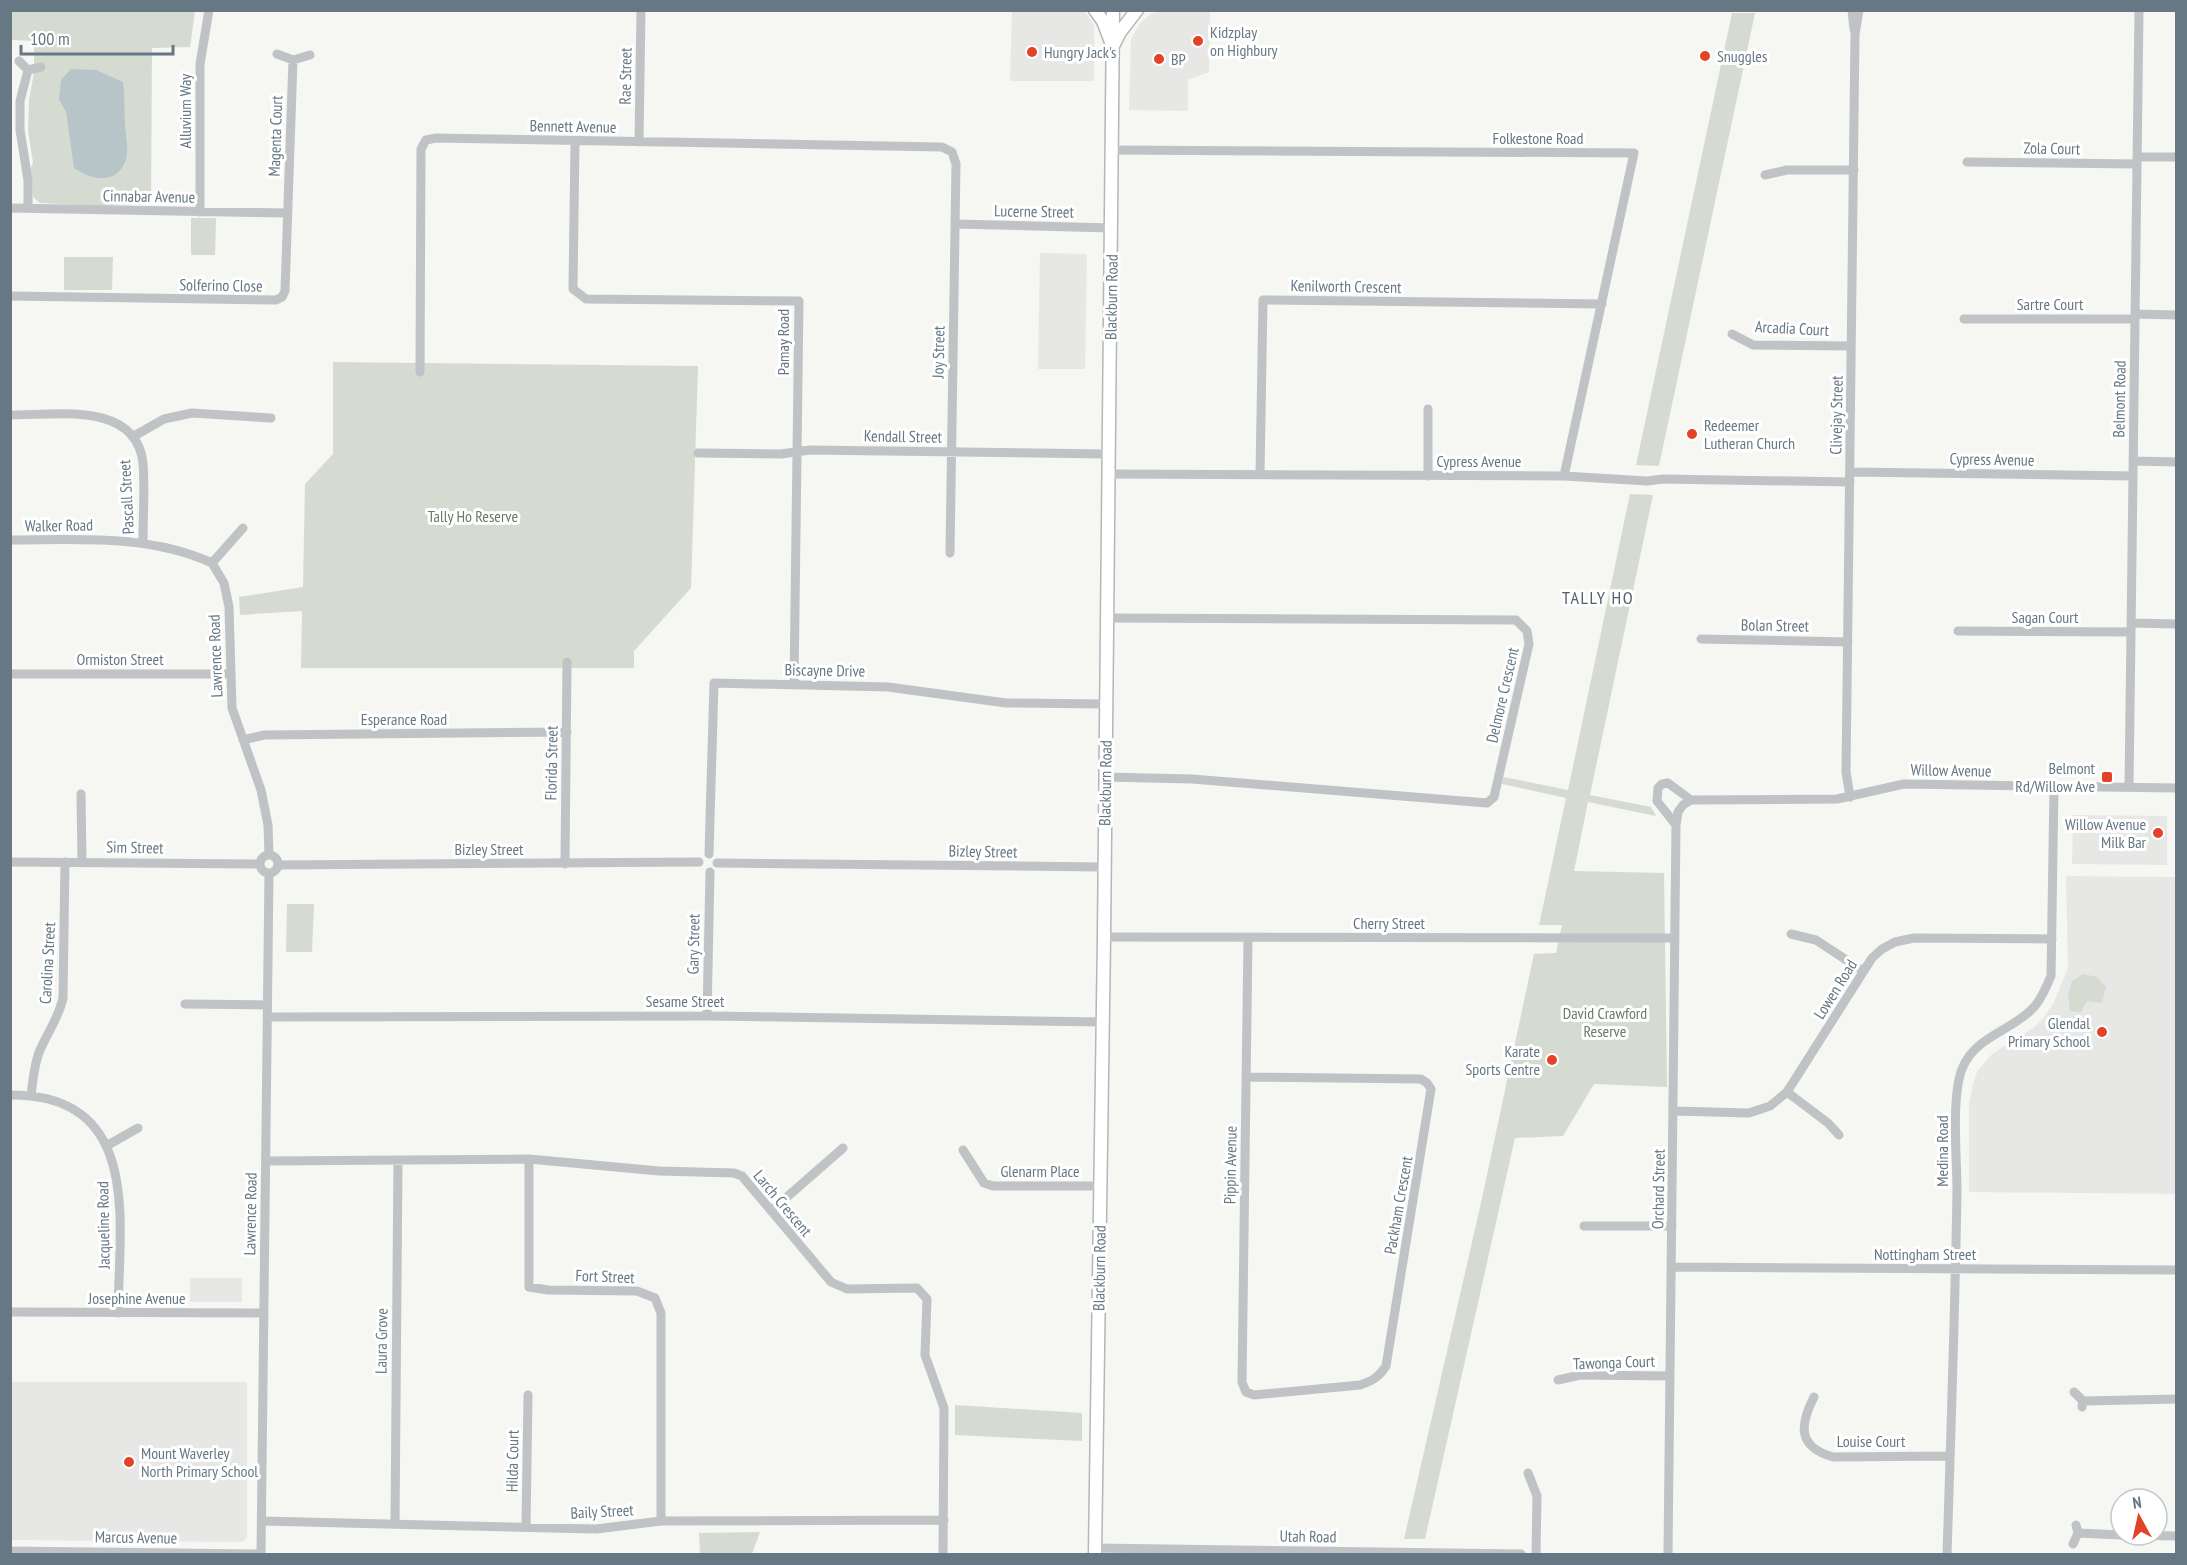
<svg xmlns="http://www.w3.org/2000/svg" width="2187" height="1565" font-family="'PT Sans Narrow',sans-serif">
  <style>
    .built { fill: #e7e7e6 }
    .green { fill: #d6dbd1 }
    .water { fill: #b7c5c8 }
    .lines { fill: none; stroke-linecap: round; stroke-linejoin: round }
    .major-casing { stroke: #b2b7ba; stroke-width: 15 }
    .minor { stroke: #bfc3c6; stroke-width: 9 }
    .major { stroke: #fff; stroke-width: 12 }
    .poi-dot { fill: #e24226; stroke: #fff; stroke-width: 2 }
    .labels { text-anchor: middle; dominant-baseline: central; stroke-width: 6; stroke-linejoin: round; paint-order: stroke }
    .poi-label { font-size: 16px; fill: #657883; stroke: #fff; text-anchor: start }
    .street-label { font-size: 16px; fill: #657883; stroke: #fff }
    .park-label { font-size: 16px; fill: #6a7b64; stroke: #fff }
    .neighbourhood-label { font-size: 18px; letter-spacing: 1.5px; fill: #536169; stroke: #fff }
  </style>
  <rect width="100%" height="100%" fill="#f6f6f2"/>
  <!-- built -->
  <path class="built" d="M1162 10 1210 11 1209 72 1188 80V111L1129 110 1131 39 1140 23 1151 14Z
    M1012 11H1085L1094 25V81H1010Z
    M1040 253 1087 254 1085 369H1038Z
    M2073 815 2167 816V865L2072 864Z
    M2066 876 2176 877V1194L1969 1192V1104L1974 1080 1978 1070 1992 1054 2033 1028 2042 1020 2053 1004 2068 968Z
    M190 1278H242V1302H190Z
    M11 1382H247V1538L242 1542 11 1540Z"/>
  <!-- green -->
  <path class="green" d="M10 11H195L190 47 152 48 151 204 98 206 40 203 33 197 31 168 33 162 28 131 29 100 34 72V41L11 40Z
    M1732 13H1755L1659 466 1636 465Z
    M191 218H216L215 255H191Z
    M64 257H113L112 290H64Z
    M333 362 698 366 691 588 634 651V668H301L302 611 240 615 239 597 303 587 305 484 333 454Z
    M1630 494 1653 495 1590 795 1651 807 1656 816 1588 802 1574 871 1664 873 1667 1087 1594 1084 1563 1136 1515 1138 1425 1539H1404L1481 1203 1534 954 1556 953 1562 925H1539L1566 798 1502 784 1503 777 1568 790Z
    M287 904H314L312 952H286Z
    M2083 974 2097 977 2106 987 2102 1003 2087 1001 2081 1012 2070 1011 2068 994 2072 981Z
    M955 1405 1082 1413V1441L955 1435Z
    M760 1532 752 1554H700L699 1533Z"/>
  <!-- water -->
  <path class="water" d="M71 69 96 70 123 82C125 97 124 109 125 124 125 136 130 150 125 162 115 186 90 179 74 168L66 112 59 99 61 80Z"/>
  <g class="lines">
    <defs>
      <path id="major" d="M1095 10 1103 21 1111 42
        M1114 44 1120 32 1137 10
        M1095 1554 1104 937 1113 10"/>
    </defs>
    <!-- major casing -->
    <use href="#major" class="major-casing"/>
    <!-- minor -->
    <path class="minor" d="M1852 10 1854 29
      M277 54 293 60 310 55
      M19 61 28 70 41 67
      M575 142 573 289 586 299 799 301 794 684
      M639 142 641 10
      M1113 150 1634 153 1564 476
      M2137 157H2176
      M1967 162 2137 164
      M1765 175 1787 170H1854
      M10 208 287 213
      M28 208V180L20 130V101L28 70
      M200 212V64L209 10
      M955 224 1112 228
      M10 296 276 300 282 297 285 291 293 60
      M2135 314 2176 315
      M1964 319H2135
      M1732 334 1753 345 1851 346
      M420 372 421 149 426 140 436 138 942 147 952 152 956 164 950 553
      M10 415C56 415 136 401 143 463 145 489 143 516 143 542
      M134 436 164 419 192 413 271 418
      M698 453 781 454 810 450 1108 454
      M2133 461 2176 462
      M1850 472 2133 476
      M1109 474 1564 476 1647 481 1663 479 1850 482
      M1260 474 1263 300 1602 304
      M1428 476V409
      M10 540C79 540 148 534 212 563
      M212 563 224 583 229 607 232 708 261 790 268 825 269 855
      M212 563 243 528
      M2131 623 2176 624
      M1958 631 2131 632
      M1701 639 1848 642
      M10 674H229
      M243 740 264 735 567 732
      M1105 777 1192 779 1487 803 1494 797 1529 644 1527 631 1516 620 1107 618
      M2129 787 2139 10
      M81 794 82 862
      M1850 797 1846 772 1855 34 1859 10
      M1676 825 1657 801 1658 788 1662 784 1668 783 1691 800
      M709 854 714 683 888 687 1006 703 1106 704
      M260 864a9 9 0 1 1 18 0a9 9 0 1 1-18 0Z
      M10 862 260 864
      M717 863 1104 867
      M565 864 567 662
      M279 865 699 862
      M1791 934 1816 940 1863 971
      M1104 937 1675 938
      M185 1004 267 1005
      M707 1016 710 872
      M268 1017 707 1016 1102 1022
      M1246 1077 1421 1079 1427 1083 1431 1089 1386 1366C1379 1377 1372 1381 1360 1385L1254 1395 1246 1392 1242 1382 1248 938
      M1787 1092 1828 1123 1839 1135
      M10 1095C143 1094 119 1222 118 1313
      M31 1096C33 1080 34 1064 40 1050 48 1032 59 1017 63 998L65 862
      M1674 1111 1749 1113 1770 1106 1787 1092 1872 958 1882 949 1895 942 1914 938 2052 939
      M108 1145 138 1128
      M963 1150 984 1183 993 1186H1100
      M529 1159V1287L548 1290 637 1291 655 1298 661 1313V1521
      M266 1161 529 1159 659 1171 734 1173 742 1176 831 1282 847 1289 917 1288 927 1299 925 1355 944 1408 943 1554
      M771 1211 843 1148
      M1584 1226H1672
      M1673 1267 2176 1270
      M10 1312 264 1313
      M1558 1380 1580 1375 1670 1376
      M2074 1392 2083 1401 2082 1407
      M1814 1397C1799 1426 1798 1447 1833 1457L1950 1456
      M2083 1401 2176 1399
      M1528 1473 1537 1496 1536 1554
      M262 1521 596 1529 661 1521 944 1520
      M395 1524 398 1160
      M526 1527 528 1395
      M2078 1533 2121 1535
      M2123 1535 2176 1536
      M2073 1544 2078 1533 2076 1525
      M1095 1548 1521 1554
      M10 1551 261 1554
      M261 1554 269 874
      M1668 1554 1676 825 1678 812 1683 805 1691 800 1837 799 1904 784 2176 788
      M1947 1554C1951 1433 1955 1312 1957 1191 1957 1158 1951 1098 1962 1069 1975 1036 2012 1031 2033 1008 2042 999 2046 987 2051 976L2054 787"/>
    <!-- major -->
    <use href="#major" class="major"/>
  </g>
  <!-- markers -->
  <g class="poi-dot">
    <circle cx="1198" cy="41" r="6"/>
    <circle cx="1032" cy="52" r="6"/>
    <circle cx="1705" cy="56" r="6"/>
    <circle cx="1159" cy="59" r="6"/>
    <circle cx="1692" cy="434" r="6"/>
    <rect x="2101" y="771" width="12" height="12" rx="3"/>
    <circle cx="2158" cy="833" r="6"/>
    <circle cx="2102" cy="1032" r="6"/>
    <circle cx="1552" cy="1060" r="6"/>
    <circle cx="129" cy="1462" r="6"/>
  </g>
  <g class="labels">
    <!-- poi labels -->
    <g class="poi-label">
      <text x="1210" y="32">Kidzplay<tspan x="1210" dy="18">on Highbury</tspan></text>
      <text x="1044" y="52">Hungry Jack's</text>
      <text x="1717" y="56">Snuggles</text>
      <text x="1171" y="59">BP</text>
      <text x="1704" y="425">Redeemer<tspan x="1704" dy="18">Lutheran Church</tspan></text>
      <text x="2095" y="768" text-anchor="end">Belmont<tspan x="2095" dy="18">Rd/Willow Ave</tspan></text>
      <text x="2146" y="824" text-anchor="end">Willow Avenue<tspan x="2146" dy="18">Milk Bar</tspan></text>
      <text x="2090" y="1023" text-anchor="end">Glendal<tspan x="2090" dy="18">Primary School</tspan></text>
      <text x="1540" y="1051" text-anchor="end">Karate<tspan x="1540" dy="18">Sports Centre</tspan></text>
      <text x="141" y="1453">Mount Waverley<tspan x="141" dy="18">North Primary School</tspan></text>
    </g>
    <!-- street labels -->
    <g class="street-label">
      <text transform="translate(625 76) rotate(-89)">Rae Street</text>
      <text transform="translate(185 111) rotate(-90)">Alluvium Way</text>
      <text transform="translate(573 126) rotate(1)">Bennett Avenue</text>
      <text transform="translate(275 136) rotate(-88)">Magenta Court</text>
      <text x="1538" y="138">Folkestone Road</text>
      <text transform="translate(2052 148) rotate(1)">Zola Court</text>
      <text transform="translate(149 196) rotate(1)">Cinnabar Avenue</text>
      <text transform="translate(1034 211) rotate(1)">Lucerne Street</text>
      <text transform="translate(221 285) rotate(1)">Solferino Close</text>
      <text transform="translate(1346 286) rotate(1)">Kenilworth Crescent</text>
      <text transform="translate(1111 297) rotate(-89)">Blackburn Road</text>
      <text x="2050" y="304">Sartre Court</text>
      <text transform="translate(1792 328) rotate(3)">Arcadia Court</text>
      <text transform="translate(783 342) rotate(-90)">Pamay Road</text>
      <text transform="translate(938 352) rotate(-89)">Joy Street</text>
      <text transform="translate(2119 399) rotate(-89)">Belmont Road</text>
      <text transform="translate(1836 415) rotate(-89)">Clivejay Street</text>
      <text transform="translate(903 436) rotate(1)">Kendall Street</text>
      <text transform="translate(1992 459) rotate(1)">Cypress Avenue</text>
      <text x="1479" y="461">Cypress Avenue</text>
      <text transform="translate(126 497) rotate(-93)">Pascall Street</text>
      <text transform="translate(59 525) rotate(-1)">Walker Road</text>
      <text x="2045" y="617">Sagan Court</text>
      <text transform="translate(1775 625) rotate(1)">Bolan Street</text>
      <text transform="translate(215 656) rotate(-92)">Lawrence Road</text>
      <text x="120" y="659">Ormiston Street</text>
      <text transform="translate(825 670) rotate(1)">Biscayne Drive</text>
      <text transform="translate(1502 695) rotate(-77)">Delmore Crescent</text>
      <text x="404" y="719">Esperance Road</text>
      <text transform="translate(551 763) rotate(-89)">Florida Street</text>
      <text transform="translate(1951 770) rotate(1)">Willow Avenue</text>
      <text transform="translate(1105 783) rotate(-89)">Blackburn Road</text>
      <text transform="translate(135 847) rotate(1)">Sim Street</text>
      <text x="489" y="849">Bizley Street</text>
      <text transform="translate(983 851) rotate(1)">Bizley Street</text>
      <text x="1389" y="923">Cherry Street</text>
      <text transform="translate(693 944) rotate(-89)">Gary Street</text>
      <text transform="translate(47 963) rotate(-87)">Carolina Street</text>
      <text transform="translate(1835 989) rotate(-58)">Lowen Road</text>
      <text x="685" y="1001">Sesame Street</text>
      <text transform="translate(1942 1151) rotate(-90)">Medina Road</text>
      <text transform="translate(1230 1165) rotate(-89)">Pippin Avenue</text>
      <text x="1040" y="1171">Glenarm Place</text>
      <text transform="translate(1658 1189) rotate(-89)">Orchard Street</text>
      <text transform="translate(783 1203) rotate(50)">Larch Crescent</text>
      <text transform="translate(1398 1205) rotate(-80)">Packham Crescent</text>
      <text transform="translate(250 1214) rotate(-89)">Lawrence Road</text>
      <text transform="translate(103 1225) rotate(-91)">Jacqueline Road</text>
      <text x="1925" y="1254">Nottingham Street</text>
      <text transform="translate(1099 1268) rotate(-89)">Blackburn Road</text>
      <text transform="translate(605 1276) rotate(2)">Fort Street</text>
      <text x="137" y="1298">Josephine Avenue</text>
      <text transform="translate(381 1341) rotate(-89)">Laura Grove</text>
      <text transform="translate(1614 1362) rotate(-2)">Tawonga Court</text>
      <text x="1871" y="1441">Louise Court</text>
      <text transform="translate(512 1461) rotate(-89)">Hilda Court</text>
      <text transform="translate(602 1511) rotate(-3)">Baily Street</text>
      <text transform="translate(1308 1536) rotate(1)">Utah Road</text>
      <text transform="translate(136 1537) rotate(1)">Marcus Avenue</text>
    </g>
    <!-- park labels -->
    <g class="park-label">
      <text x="473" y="516">Tally Ho Reserve</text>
      <text x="1605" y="1013">David Crawford<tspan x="1605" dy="18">Reserve</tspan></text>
    </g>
    <!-- neighbourhood labels -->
    <g class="neighbourhood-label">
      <text x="1598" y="597">TALLY HO</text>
    </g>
  </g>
  <!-- border -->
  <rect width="2187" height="1565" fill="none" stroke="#657883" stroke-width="24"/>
  <!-- north arrow -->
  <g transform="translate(2139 1517) rotate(352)"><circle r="28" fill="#ffffff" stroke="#c1c9cd" stroke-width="1.5"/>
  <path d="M0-4.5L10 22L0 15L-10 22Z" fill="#e24226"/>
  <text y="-9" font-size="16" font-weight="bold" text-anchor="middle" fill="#657883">N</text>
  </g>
  <!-- scale -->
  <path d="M21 45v9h152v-9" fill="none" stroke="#657883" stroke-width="3"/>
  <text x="30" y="45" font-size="18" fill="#657883" stroke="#ffffff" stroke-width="4.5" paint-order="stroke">100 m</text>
</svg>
